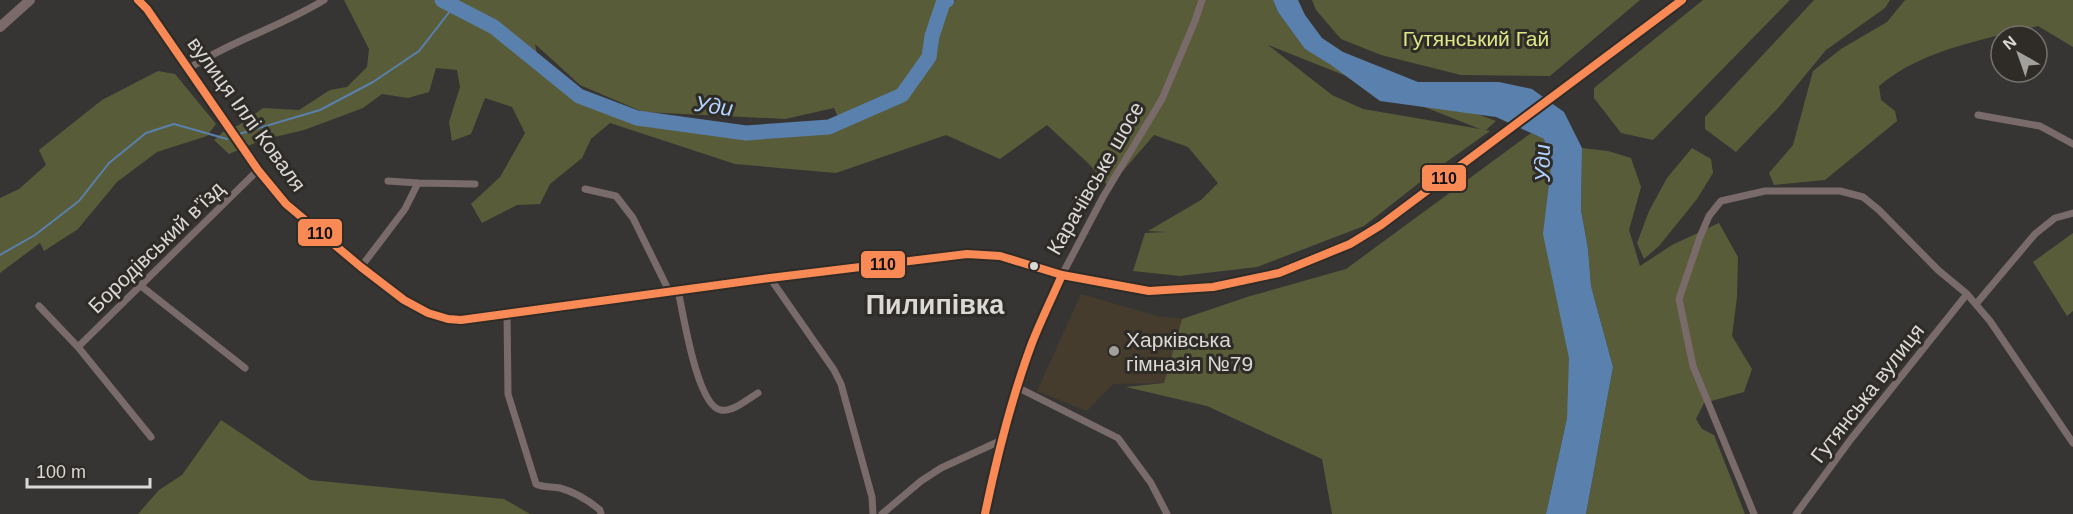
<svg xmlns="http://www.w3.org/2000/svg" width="2073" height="514" font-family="Helvetica,sans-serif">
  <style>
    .education { fill: #453c2d }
    .green { fill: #595c39; fill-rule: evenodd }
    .water { fill: #5a80ad }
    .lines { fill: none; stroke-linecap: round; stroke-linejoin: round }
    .stream { stroke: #5a80ad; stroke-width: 2 }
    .river { stroke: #5a80ad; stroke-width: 15 }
    .minor { stroke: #7a6b6b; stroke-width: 7 }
    .primary { stroke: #7a6a6a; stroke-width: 10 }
    .bus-1-casing { stroke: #2f2c27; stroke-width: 12 }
    .bus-1 { stroke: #f98a56; stroke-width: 8 }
    .bus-dot { fill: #dbd9d6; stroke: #2f2c27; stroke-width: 2 }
    .poi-dot { fill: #a2a09d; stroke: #2f2c27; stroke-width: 2 }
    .labels { text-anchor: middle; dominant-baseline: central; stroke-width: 6; stroke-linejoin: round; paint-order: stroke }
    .park-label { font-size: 21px; fill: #dee687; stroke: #2f2c27 }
    .street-label { font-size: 21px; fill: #dbd9d6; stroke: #2f2c27 }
    .poi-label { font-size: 21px; fill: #dbd9d6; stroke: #2f2c27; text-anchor: start }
    .water-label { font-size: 22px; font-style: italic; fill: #b0d4ff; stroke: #2f2c27 }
    .district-label { font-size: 27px; font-weight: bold; fill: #dbd9d6; stroke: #2f2c27 }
    .line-badge { stroke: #2f2c27; stroke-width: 2 }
    .pale-badge-label { font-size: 16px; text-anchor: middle; font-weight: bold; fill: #111 }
  </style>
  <rect width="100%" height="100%" fill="#373533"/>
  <!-- education -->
  <path class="education" d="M1081 294 1157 316 1182 319 1164 383 1113 384 1087 411 1037 391Z"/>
  <!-- green -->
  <path class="green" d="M344 0H435L492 30 573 100 650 127 731 136 842 126 834 108 785 119 643 112 580 85 535 44 538 59 493 23 449 0H942V19V15L956 0H1273L1278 12 1306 50 1496 121 1486 130 1490 131 1442 165 1364 226 1257 267 1180 276 1133 271 1145 233 1167 232 1148 231 1201 200 1218 183 1188 147 1154 135 1109 187 1089 164 1047 125 1000 159 946 135 836 173 735 164 610 123 591 139 582 158 550 184 540 204 517 205 482 223 471 204 500 177 525 133 512 107 485 98 471 134 452 141 449 122 460 87 457 70 436 68 429 92 408 98 382 94 363 108 339 117 304 130 262 140 229 154 214 140 223 132 239 125 263 108 299 110 330 90 347 87 367 67 369 49ZM1268 45 1480 129 1363 109 1332 95ZM930 70 874 114 845 125Z
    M1312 0H1640L1550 76 1461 75 1381 55 1341 39 1316 10Z
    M1703 0H1790L1653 140 1621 133 1594 98V88Z
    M1814 0H1890L1885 8 1826 50 1779 107 1736 152 1705 129V117Z
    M1905 0H2073V47L2038 26C1985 39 1921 50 1879 86L1881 100 1895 111 1897 121 1825 180 1774 185 1769 173 1793 145 1813 71 1841 49 1887 22Z
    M158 71 175 74 216 124 207 136 157 152 117 182 78 229 44 251 40 243 0 273V198L19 189 46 165 39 150 102 100Z
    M1531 133 1544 139 1552 169 1572 358 1567 418 1546 514H1332L1322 459 1207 406 1126 387 1164 383 1182 319 1247 297 1346 269Z
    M1582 148 1608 151 1631 158 1641 187 1629 230 1640 266 1672 245 1719 223 1738 257 1737 297 1732 336 1752 369 1744 392 1704 403 1696 419 1702 429 1714 435 1745 514H1586L1613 367 1591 286 1588 249 1581 210Z
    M1692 148 1711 159 1713 173 1697 199 1659 246 1644 259 1637 243 1649 211 1667 178Z
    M2073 233V311L2067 316 2033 262Z
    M221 420 310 480 504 499 530 514H138L159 490 182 475Z"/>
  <!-- water -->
  <path class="water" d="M1273 0H1298L1305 15 1322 38 1343 52 1418 82H1499L1532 89 1564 112 1582 148 1581 210 1588 249 1591 286 1613 367 1586 514H1546L1567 418 1569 358 1543 234 1551 167 1544 139 1496 117 1380 101 1331 65 1305 49 1278 12Z"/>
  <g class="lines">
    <!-- stream -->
    <path class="stream" d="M239 134 320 110 373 82 419 51 454 6
      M0 255 35 235 79 201 109 163 146 133 174 124 227 139"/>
    <!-- river -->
    <path class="river" d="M442 0 494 27 579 96 637 118 746 133 829 127 902 95 929 57 932 36 943 3 947 0"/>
    <!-- minor -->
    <path class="minor" d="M188 69C231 41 280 27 324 0
      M1978 115 2040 126 2073 144
      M388 181 418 183
      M585 189 616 196 633 218 669 291
      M361 267 405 209 418 183 475 184
      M1062 275 1103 197 1162 99 1195 21 1202 0
      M770 278 834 370 841 384 872 497 873 514
      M141 286 245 368
      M678 290C683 312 697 407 721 410 733 412 748 399 758 393
      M1976 304 2035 234 2055 218 2073 213
      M39 306 78 347 151 437
      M507 313 508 394 536 484C544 488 552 486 560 488 575 492 588 500 600 510L601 514
      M78 347 258 170
      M1017 387 1118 438 1151 483 1167 514
      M882 514 921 481 941 468 1002 440
      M1754 514 1693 366 1679 299 1700 237 1709 216 1721 201 1765 191H1840L1863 197 1879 210 1938 270 1967 294 1990 321 2073 443
      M1796 514 1851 439 1967 294"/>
    <!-- primary -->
    <path class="primary" d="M138 0 147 9 258 170 286 204 361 267 404 300 428 313 448 319 461 320 770 278 967 254 1000 256 1062 275 1149 291 1213 287 1279 273 1350 244 1381 225 1682 0
      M0 27 30 0
      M985 514C997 456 1011 398 1032 343 1041 320 1052 297 1062 275"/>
    <defs>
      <path id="bus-1" d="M138 0 147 9 258 170 286 204 361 267 404 300 428 313 448 319 461 320 770 278 967 254 1000 256 1062 275 1149 291 1213 287 1279 273 1350 244 1381 225 1682 0
        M985 514C997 456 1011 399 1032 343 1041 320 1052 298 1062 275"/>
    </defs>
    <!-- bus-1 casing -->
    <use href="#bus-1" class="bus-1-casing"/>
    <!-- bus-1 -->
    <use href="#bus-1" class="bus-1"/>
  </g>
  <!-- markers -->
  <circle class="bus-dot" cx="1034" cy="266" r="5"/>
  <circle class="poi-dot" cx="1114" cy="351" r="6"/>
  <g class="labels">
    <!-- park labels -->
    <g class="park-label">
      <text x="1476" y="38">Гутянський Гай</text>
    </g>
    <!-- street labels -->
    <g class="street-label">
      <text transform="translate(247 114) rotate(54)">вулиця Іллі Коваля</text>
      <text transform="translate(1095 178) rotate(-60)">Карачівське шосе</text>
      <text transform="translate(156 247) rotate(-44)">Бородівський в’їзд</text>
      <text transform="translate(1867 393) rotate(-52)">Гутянська вулиця</text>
    </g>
    <!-- poi labels -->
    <g class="poi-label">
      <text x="1126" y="339">Харківська<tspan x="1126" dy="24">гімназія №79</tspan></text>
    </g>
    <!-- water labels -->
    <g class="water-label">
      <text transform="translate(714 106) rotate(8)">Уди</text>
      <text transform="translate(1542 163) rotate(-90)">Уди</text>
    </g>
    <!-- district labels -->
    <g class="district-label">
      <text x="935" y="305">Пилипівка</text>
    </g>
  </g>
  <g class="line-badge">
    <rect x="1421" y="164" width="46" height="28" rx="6" fill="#f98a56"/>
    <rect x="297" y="218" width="46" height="29" rx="6" fill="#f98a56"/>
    <rect x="860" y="250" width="46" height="29" rx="6" fill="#f98a56"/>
  </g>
  <g class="pale-badge-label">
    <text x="1444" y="184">110</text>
    <text x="320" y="239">110</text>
    <text x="883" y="270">110</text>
  </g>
  <!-- north arrow -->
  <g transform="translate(2019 54) rotate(320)"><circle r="28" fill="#2f2c27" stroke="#74716d" stroke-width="1.5"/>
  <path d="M0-4.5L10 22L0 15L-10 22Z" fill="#a2a09d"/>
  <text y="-9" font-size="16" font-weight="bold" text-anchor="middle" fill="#dbd9d6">N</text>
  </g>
  <!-- scale -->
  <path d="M27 478v9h123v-9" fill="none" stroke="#dbd9d6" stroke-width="3"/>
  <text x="36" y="478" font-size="18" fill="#dbd9d6" stroke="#2f2c27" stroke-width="4.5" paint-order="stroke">100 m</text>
</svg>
